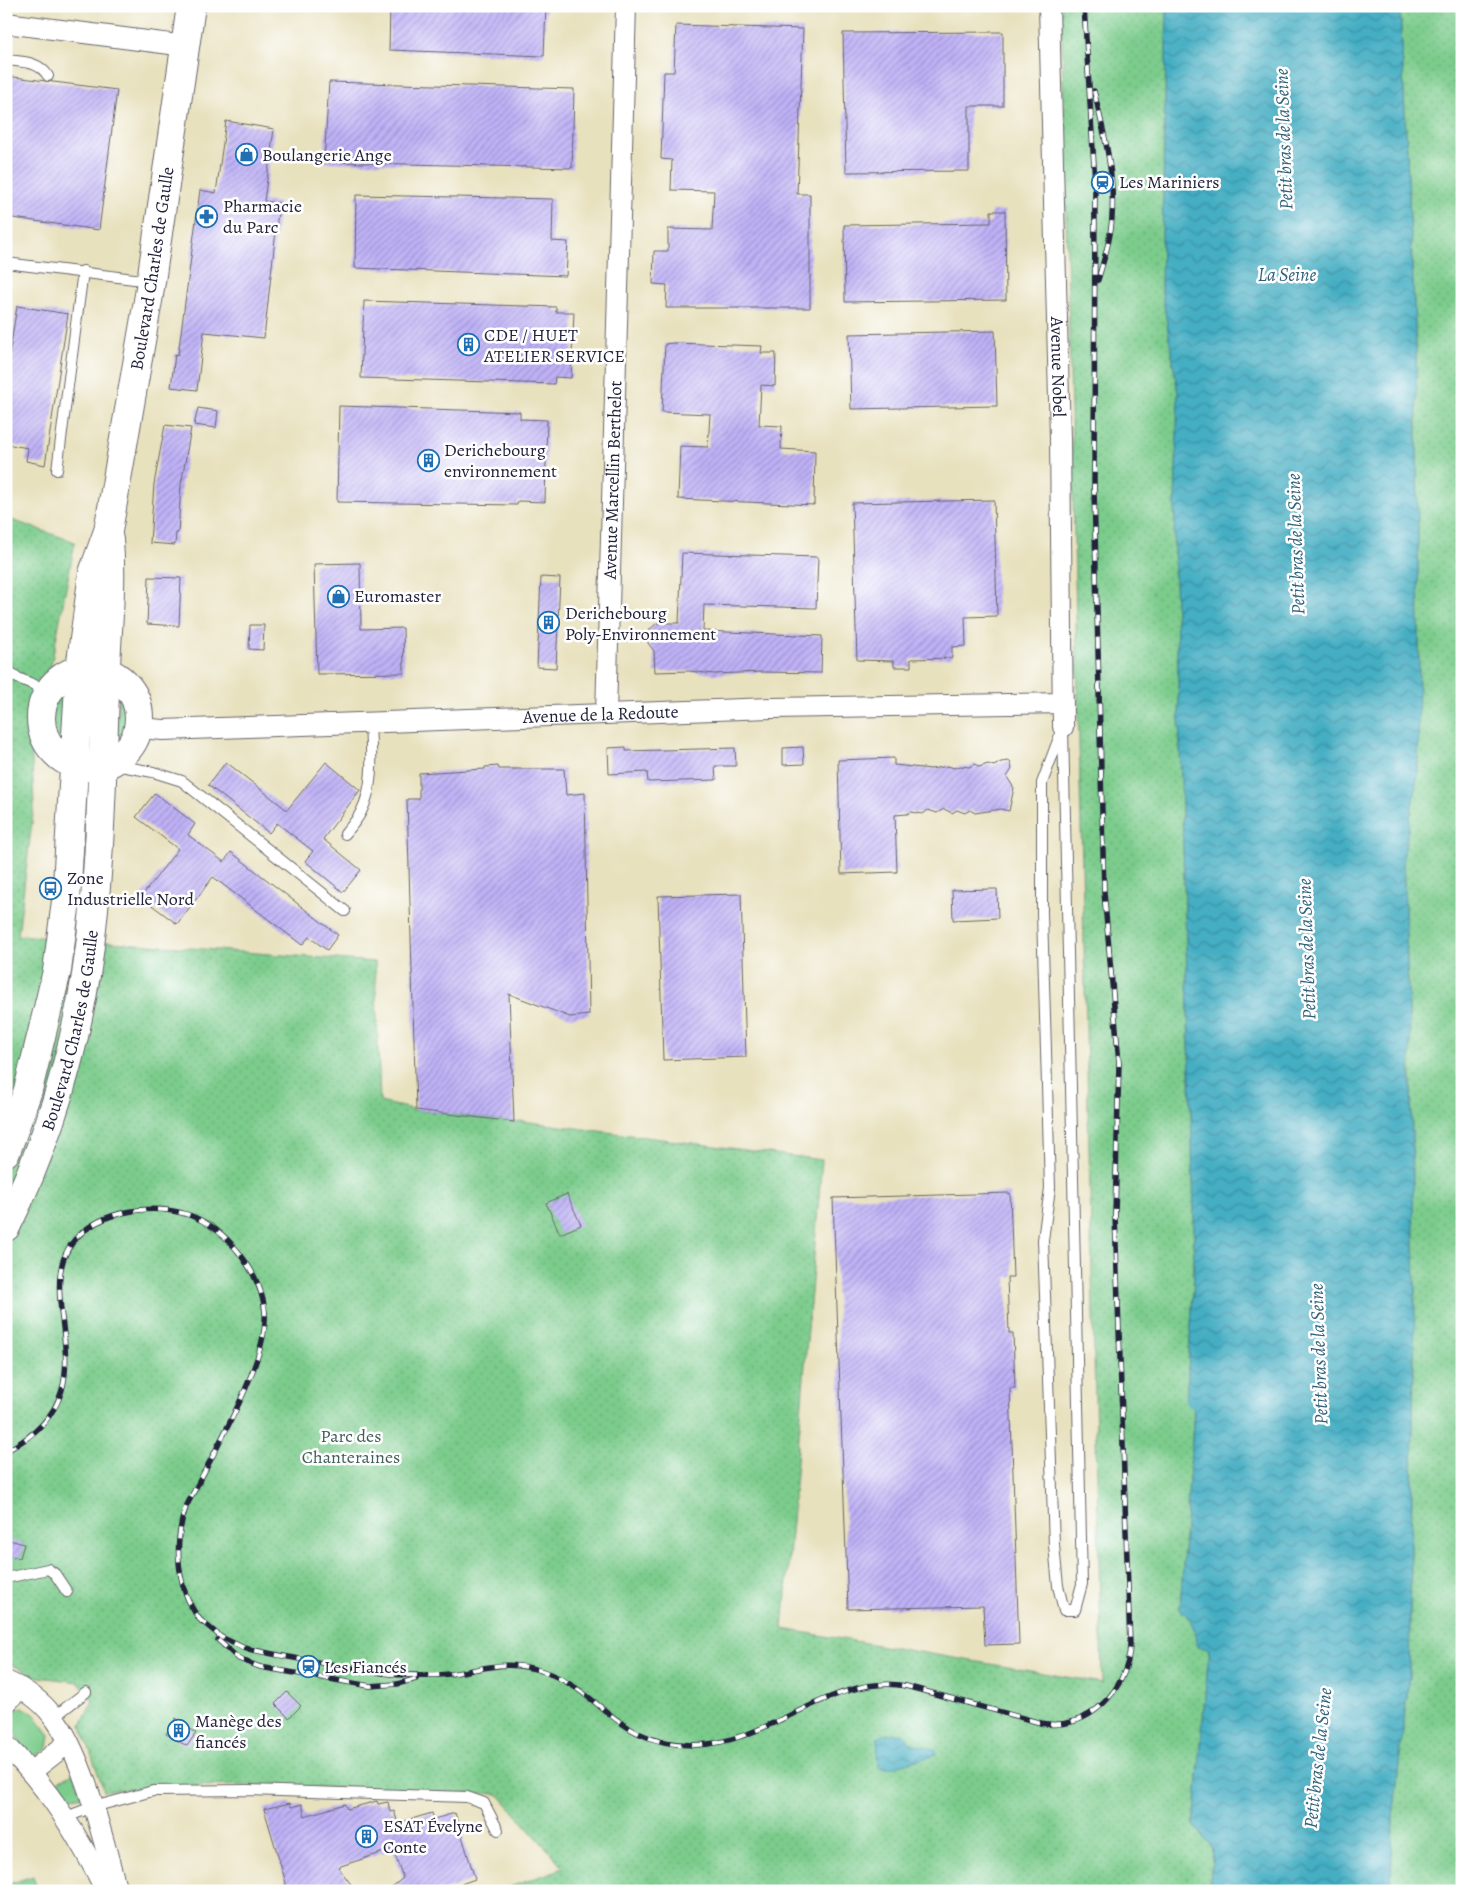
<svg xmlns="http://www.w3.org/2000/svg" width="1468" height="1897" font-family="Alegreya,serif">
  <style>
    .grass { fill: #7bcc8c; stroke: #4e7764 }
    .park { fill: url(#park-dots); stroke: #4e7764 }
    .water { fill: url(#water-waves); stroke: #33687f }
    .building { fill: url(#building-hatch) }
    .lines { fill: none; stroke-linecap: round; stroke-linejoin: round }
    .service-casing { stroke: #676569; stroke-width: 12 }
    .minor-casing { stroke: #676569; stroke-width: 22 }
    .secondary-casing { stroke: #676569; stroke-width: 30 }
    .service { stroke: #fff; stroke-width: 10 }
    .minor { stroke: #fff; stroke-width: 20 }
    .secondary { stroke: #fff; stroke-width: 28 }
    .rail-casing { stroke: #22223b; stroke-width: 5.5 }
    .rail { stroke: #fff; stroke-width: 4; stroke-dasharray: 11; stroke-linecap: butt }
    .labels { text-anchor: middle; dominant-baseline: central; stroke-width: 5; stroke-linejoin: round; paint-order: stroke }
    .poi-label { font-size: 18px; fill: #22223b; stroke: #fff; text-anchor: start }
    .street-label { font-size: 18px; fill: #22223b; stroke: #fff }
    .park-label { font-size: 18px; fill: #415e57; stroke: #fff }
    .water-label { font-size: 19px; font-style: italic; fill: #316178; stroke: #fff }
  </style>
  <defs>
    <pattern id="park-dots" width="8" height="8" patternUnits="userSpaceOnUse" patternTransform="scale(1.25)"><rect width="8" height="8" fill="#7bcc8c"/><path d="M2 2h.1M6 6h.1" fill="none" stroke="#6aaf7a" stroke-width="1.8" stroke-linecap="round"/></pattern>
    <pattern id="water-waves" width="16" height="10" patternUnits="userSpaceOnUse" patternTransform="scale(1.25)"><rect width="16" height="10" fill="#44aec3"/><path d="M0 5q4-4 8 0t8 0" fill="none" stroke="#388da0"/></pattern>
    <pattern id="building-hatch" width="6" height="6" patternUnits="userSpaceOnUse" patternTransform="scale(1.25)"><rect width="6" height="6" fill="#bfb2f7"/><path d="M-1 1l2-2M0 6l6-6M5 7l2-2" fill="none" stroke="#9b90c9"/></pattern>
  </defs>
  <rect width="100%" height="100%" fill="#fff"/>
  <filter id="ink" filterUnits="userSpaceOnUse"><feTurbulence type="fractalNoise" baseFrequency=".02" numOctaves="2"/><feDisplacementMap in="SourceGraphic" scale="10" xChannelSelector="R" yChannelSelector="G"/><feConvolveMatrix kernelMatrix="1 2 1 2 8 2 1 2 1" color-interpolation-filters="sRGB"/></filter>
  <filter id="wash" filterUnits="userSpaceOnUse"><feTurbulence type="fractalNoise" baseFrequency=".0096" numOctaves="4" result="noise"/><feDisplacementMap in="SourceGraphic" scale="20" xChannelSelector="R" yChannelSelector="G"/><feGaussianBlur stdDeviation="1.12" result="paint"/><feColorMatrix in="noise" values="0 0 0 0 0 0 0 0 0 0 0 0 0 0 0 0 0 1.4 0 .05"/><feComposite in="paint" operator="in"/></filter>
  <g filter="url(#wash)">
    <rect width="100%" height="100%" fill="#e8e1be"/>
    <!-- grass -->
    <path class="grass" d="M67 686 62 745C47 730 47 698 67 686Z
      M119 692C132 710 131 730 116 747Z
      M23 1707 34 1714 50 1735 48 1748 39 1755C19 1757 0 1710 23 1707Z
      M74 1772 82 1797 59 1796 51 1786Z
      M33 1876 38 1891H6V1885Z"/>
    <!-- park -->
    <path class="park" d="M1061 6H1167L1161 286 1178 393 1174 544 1194 1210V1277L1186 1402 1194 1410 1180 1609 1190 1618 1209 1649 1194 1825 1213 1849 1209 1891H511L510 1887 564 1868 498 1794C367 1790 234 1779 104 1791L81 1725 93 1701 79 1682 38 1677 6 1662V518L75 542 50 671 32 696 30 716 34 806 18 935 375 962 380 1102 416 1110 514 1122 522 1121 822 1160 783 1629 1102 1683Z
      M1400 6H1462V1891H1391L1393 1818 1409 1676 1415 1295 1410 1037 1403 859 1418 771 1419 641 1416 347Z"/>
    <!-- water -->
    <path class="water" d="M1167 6H1400L1416 347 1419 641 1418 771 1403 859 1410 1037 1415 1295 1409 1676 1393 1818 1391 1891H1209L1213 1849 1194 1825 1209 1649 1197 1647C1197 1630 1193 1621 1180 1609L1194 1410 1186 1402 1194 1277V1210L1174 544 1178 393 1161 286Z
      M902 1733 911 1743 935 1749 936 1755 889 1768H880L877 1759 878 1738 887 1734Z"/>
    <g id="blocks">
      <!-- building -->
      <path class="building" d="M390 6H546L544 56 389 50Z
        M676 25 803 29 797 194H810V308H666L667 285 653 284 654 251H668V229L712 230 714 191 671 190 672 160 661 159 664 72H674Z
        M1003 32V106H969V171L846 172 843 33Z
        M6 76 117 90 99 230 6 217Z
        M329 82 574 89 572 168 324 162Z
        M226 121 274 129 264 201 279 203 264 338 204 332 197 390 171 387 175 354 178 355 200 190 216 193Z
        M356 195 553 199 552 241 568 242 566 276 355 268Z
        M991 211H1005L1006 300 845 302 844 225 991 223Z
        M364 301 556 307V312H574L571 378 555 377 554 384 361 378Z
        M17 306 68 314 45 465 26 461 28 448 6 444V375Z
        M995 331 997 406 851 409 849 334Z
        M673 343 762 346 761 353H776L775 386 761 385 759 425 782 426 781 449 815 451 814 505 678 499 680 446 708 447 710 414 662 412 665 344Z
        M339 406 520 412V419L547 420 545 502 518 501 517 505 337 502Z
        M198 408 218 411 216 428 194 425Z
        M165 425 191 428 181 485 178 533H176L175 545 150 543 154 484Z
        M994 500 997 616 965 617 966 646 952 647V658L911 659V667H894V661L857 660 852 503Z
        M682 553 818 557 816 608 704 605 703 631 822 636 821 673 763 672 714 674 689 671 655 672 654 651 648 643 647 632 657 623H679Z
        M360 563 361 629 403 628 404 673 317 674 314 564Z
        M149 577 181 578 179 626 147 624Z
        M541 577 560 578 556 668 537 667Z
        M250 625H264L263 650 249 649Z
        M626 747V751L735 748 736 766H715L716 780 648 782 647 772 609 774 608 748Z
        M803 747 804 764 783 765V748Z
        M894 758V765L931 769 948 766 954 768 961 766 969 767 975 764 979 767 988 764 994 766 1001 762 1010 761 1012 769 1007 777 1014 788 1009 811 1001 809 975 813 970 810 965 813 957 810 952 813 944 809 937 813 928 810 923 814 911 812 907 814 895 815 897 872 841 874 838 760Z
        M226 762 287 810 326 762 360 790 323 839 361 870 343 892 305 861 313 851 277 823 269 833 208 785Z
        M498 766 499 769H564L566 795 585 793 589 1015 570 1017 509 994 514 1122 416 1110 407 799H419V773L485 769V767Z
        M155 793 195 824 188 835 224 862 231 852 338 935 327 950 309 937 302 945 213 877 177 924 141 897 178 849 136 817Z
        M993 889H997L998 918 953 920 952 890Z
        M741 894 746 1057 663 1060 658 896Z
        M1010 1193 1013 1277H1007L1009 1333H1013L1015 1388H1010L1019 1644 985 1645 983 1606 848 1609 833 1198Z
        M567 1194 581 1225 560 1234 546 1203Z
        M6 1539 24 1544 20 1558 6 1555Z
        M287 1692 301 1706 289 1718 275 1704Z
        M176 1718 196 1733 187 1746 166 1734Z
        M377 1801 378 1804 388 1802 390 1812 394 1811 398 1823 432 1813 434 1819 455 1813 475 1879 442 1891H387L403 1878 393 1849 338 1867 356 1891H285L286 1883 264 1809 290 1803 291 1807 302 1804 305 1816 345 1804 347 1809Z"/>
    </g>
  </g>
  <g filter="url(#ink)">
    <use href="#blocks" fill-opacity="0" stroke="#676569" stroke-width="1"/>
    <g class="lines">
      <defs>
        <path id="service" d="M6 60C22 62 39 61 48 76
          M6 263 150 281
          M57 470 83 271
          M6 669 18 678 49 691
          M1063 727 1082 1584 1075 1610H1064L1058 1586 1054 1545 1043 1240 1050 1188 1042 913V783Z
          M110 764 153 772 182 781 345 911
          M345 834C351 827 357 820 361 812 375 785 371 751 370 722
          M6 1578 48 1569 55 1574 67 1592
          M54 1717 86 1692
          M66 1817 93 1807 153 1791 248 1790 467 1797 484 1803 498 1830"/>
        <g id="minor">
          <path id="s1" d="M1049 6 1060 439 1063 727"/>
          <path d="M6 23 186 46"/>
          <path id="s2" d="M606 714 626 6"/>
          <path id="s3" d="M140 728 163 730 772 708 1063 703"/>
          <path d="M6 1681C24 1689 40 1699 52 1715 83 1753 104 1842 117 1891"/>
          <path d="M6 1703 21 1688"/>
          <path d="M6 1745C50 1790 78 1835 106 1891"/>
          <path d="M32 1771 68 1743"/>
        </g>
        <g id="secondary">
          <circle cx="90" cy="718" r="49"/>
          <path id="s4" d="M6 1152 28 1090 57 971 66 901 80 669 93 573 108 531 149 295 191 6"/>
          <path id="s5" d="M6 1227C45 1149 72 1061 86 975 100 882 102 786 105 691 106 641 113 591 109 540"/>
        </g>
      </defs>
      <!-- service casing -->
      <use href="#service" class="service-casing"/>
      <!-- minor casing -->
      <use href="#minor" class="minor-casing"/>
      <!-- secondary casing -->
      <use href="#secondary" class="secondary-casing"/>
      <!-- service -->
      <use href="#service" class="service"/>
      <!-- minor -->
      <use href="#minor" class="minor"/>
      <!-- secondary -->
      <use href="#secondary" class="secondary"/>
      <defs>
        <path id="rail" d="M1094 91C1104 133 1115 174 1112 217 1111 238 1104 259 1098 280
          M6 1451C127 1388 14 1285 85 1230 113 1209 156 1204 189 1215 209 1222 227 1237 240 1254 253 1271 263 1290 265 1312 269 1362 209 1460 186 1507 173 1543 176 1593 203 1623
          M198 1618 221 1637 244 1648C279 1656 316 1662 352 1668 369 1670 387 1675 404 1675 418 1675 435 1676 449 1674 487 1669 506 1658 545 1672 605 1694 617 1746 695 1745 768 1744 835 1672 906 1686L1041 1723C1087 1733 1129 1689 1130 1645L1115 1215 1119 1063 1104 892 1094 489 1095 182 1084 6
          M218 1640 239 1659 260 1667 370 1686 397 1684 416 1679"/>
      </defs>
      <!-- rail casing -->
      <use href="#rail" class="rail-casing"/>
      <!-- rail -->
      <use href="#rail" class="rail"/>
    </g>
  </g>
  <!-- icons -->
  <defs>
    <symbol id="shop-ring" viewBox="-11 -11 22 22"><circle r="9.5" fill="#fff" stroke="#1f6fb2" stroke-width="1.5"/><path d="M-5-2.5h2.3a2.7 3.5 0 0 1 5.4 0H5L5.5 6h-11ZM-1.5-2.5h3a1.5 2.3 0 0 0-3 0Z" fill="#1f6fb2"/></symbol>
    <symbol id="station-ring" viewBox="-11 -11 22 22"><circle r="9.5" fill="#fff" stroke="#1f6fb2" stroke-width="1.5"/><path d="M-3-6H3Q5-6 5-4V2Q5 4 3 4L4.5 6H3L1.5 4h-3L-3 6H-4.5L-3 4Q-5 4-5 2V-4Q-5-6-3-6ZM-3.5-4v3h7v-3ZM-3.5 1v1.5H-2V1ZM2 1v1.5H3.5V1Z" fill="#1f6fb2"/></symbol>
    <symbol id="pharmacy-ring" viewBox="-11 -11 22 22"><circle r="9.5" fill="#fff" stroke="#1f6fb2" stroke-width="1.5"/><path d="M-2-6h4v4h4v4h-4v4h-4v-4h-4v-4h4Z" fill="#1f6fb2"/></symbol>
    <symbol id="building-ring" viewBox="-11 -11 22 22"><circle r="9.5" fill="#fff" stroke="#1f6fb2" stroke-width="1.5"/><path d="M-4-6H4V6H1V3H-1V6H-4ZM-2.5-4.3h1.7v1.8h-1.7ZM.8-4.3h1.7v1.8H.8ZM-2.5-1h1.7V.8h-1.7ZM.8-1h1.7V.8H.8Z" fill="#1f6fb2"/></symbol>
    <symbol id="bus-ring" viewBox="-11 -11 22 22"><circle r="9.5" fill="#fff" stroke="#1f6fb2" stroke-width="1.5"/><path d="M-5-6H5V4H4V6H2V4H-2V6H-4V4H-5ZM-3.5-4V0h7V-4ZM-3.5 1.2v1.5H-2V1.2ZM2 1.2v1.5H3.5V1.2Z" fill="#1f6fb2"/></symbol>
  </defs>
  <g fill-rule="evenodd">
    <use href="#shop-ring" x="234" y="142" width="25" height="25"/>
    <use href="#station-ring" x="1090" y="170" width="25" height="25"/>
    <use href="#pharmacy-ring" x="194" y="204" width="25" height="25"/>
    <use href="#building-ring" x="456" y="332" width="25" height="25"/>
    <use href="#building-ring" x="416" y="448" width="25" height="25"/>
    <use href="#shop-ring" x="326" y="584" width="25" height="25"/>
    <use href="#building-ring" x="536" y="610" width="25" height="25"/>
    <use href="#bus-ring" x="38" y="876" width="25" height="25"/>
    <use href="#station-ring" x="296" y="1654" width="25" height="25"/>
    <use href="#building-ring" x="166" y="1718" width="25" height="25"/>
    <use href="#building-ring" x="354" y="1824" width="25" height="25"/>
  </g>
  <g class="labels">
    <!-- poi labels -->
    <g class="poi-label">
      <text x="262" y="155">Boulangerie Ange</text>
      <text x="1119" y="182">Les Mariniers</text>
      <text x="223" y="206">Pharmacie<tspan x="223" dy="21">du Parc</tspan></text>
      <text x="484" y="335">CDE / HUET<tspan x="484" dy="21">ATELIER SERVICE</tspan></text>
      <text x="444" y="450">Derichebourg<tspan x="444" dy="21">environnement</tspan></text>
      <text x="354" y="596">Euromaster</text>
      <text x="565" y="613">Derichebourg<tspan x="565" dy="21">Poly-Environnement</tspan></text>
      <text x="67" y="878">Zone<tspan x="67" dy="21">Industrielle Nord</tspan></text>
      <text x="324" y="1667">Les Fiancés</text>
      <text x="195" y="1721">Manège des<tspan x="195" dy="21">fiancés</tspan></text>
      <text x="383" y="1826">ESAT Évelyne<tspan x="383" dy="21">Conte</tspan></text>
    </g>
    <!-- street labels -->
    <g class="street-label">
      <text stroke="none"><textPath href="#s4" startOffset="899">Boulevard Charles de Gaulle</textPath></text>
      <text stroke="none"><textPath href="#s1" startOffset="361">Avenue Nobel</textPath></text>
      <text stroke="none"><textPath href="#s2" startOffset="234">Avenue Marcellin Berthelot</textPath></text>
      <text stroke="none"><textPath href="#s3" startOffset="461">Avenue de la Redoute</textPath></text>
      <text stroke="none"><textPath href="#s5" startOffset="208">Boulevard Charles de Gaulle</textPath></text>
    </g>
    <!-- park labels -->
    <g class="park-label">
      <text x="351" y="1436">Parc des<tspan x="351" dy="21">Chanteraines</tspan></text>
    </g>
    <!-- water labels -->
    <g class="water-label">
      <text transform="translate(1284 139) rotate(-92)">Petit bras de la Seine</text>
      <text x="1287" y="275">La Seine</text>
      <text transform="translate(1296 544) rotate(-92)">Petit bras de la Seine</text>
      <text transform="translate(1307 949) rotate(-92)">Petit bras de la Seine</text>
      <text transform="translate(1319 1354) rotate(-92)">Petit bras de la Seine</text>
      <text transform="translate(1318 1758) rotate(-84)">Petit bras de la Seine</text>
    </g>
  </g>
  <!-- margin -->
  <rect width="1468" height="1897" fill="none" stroke="#fff" stroke-width="25"/>
</svg>
